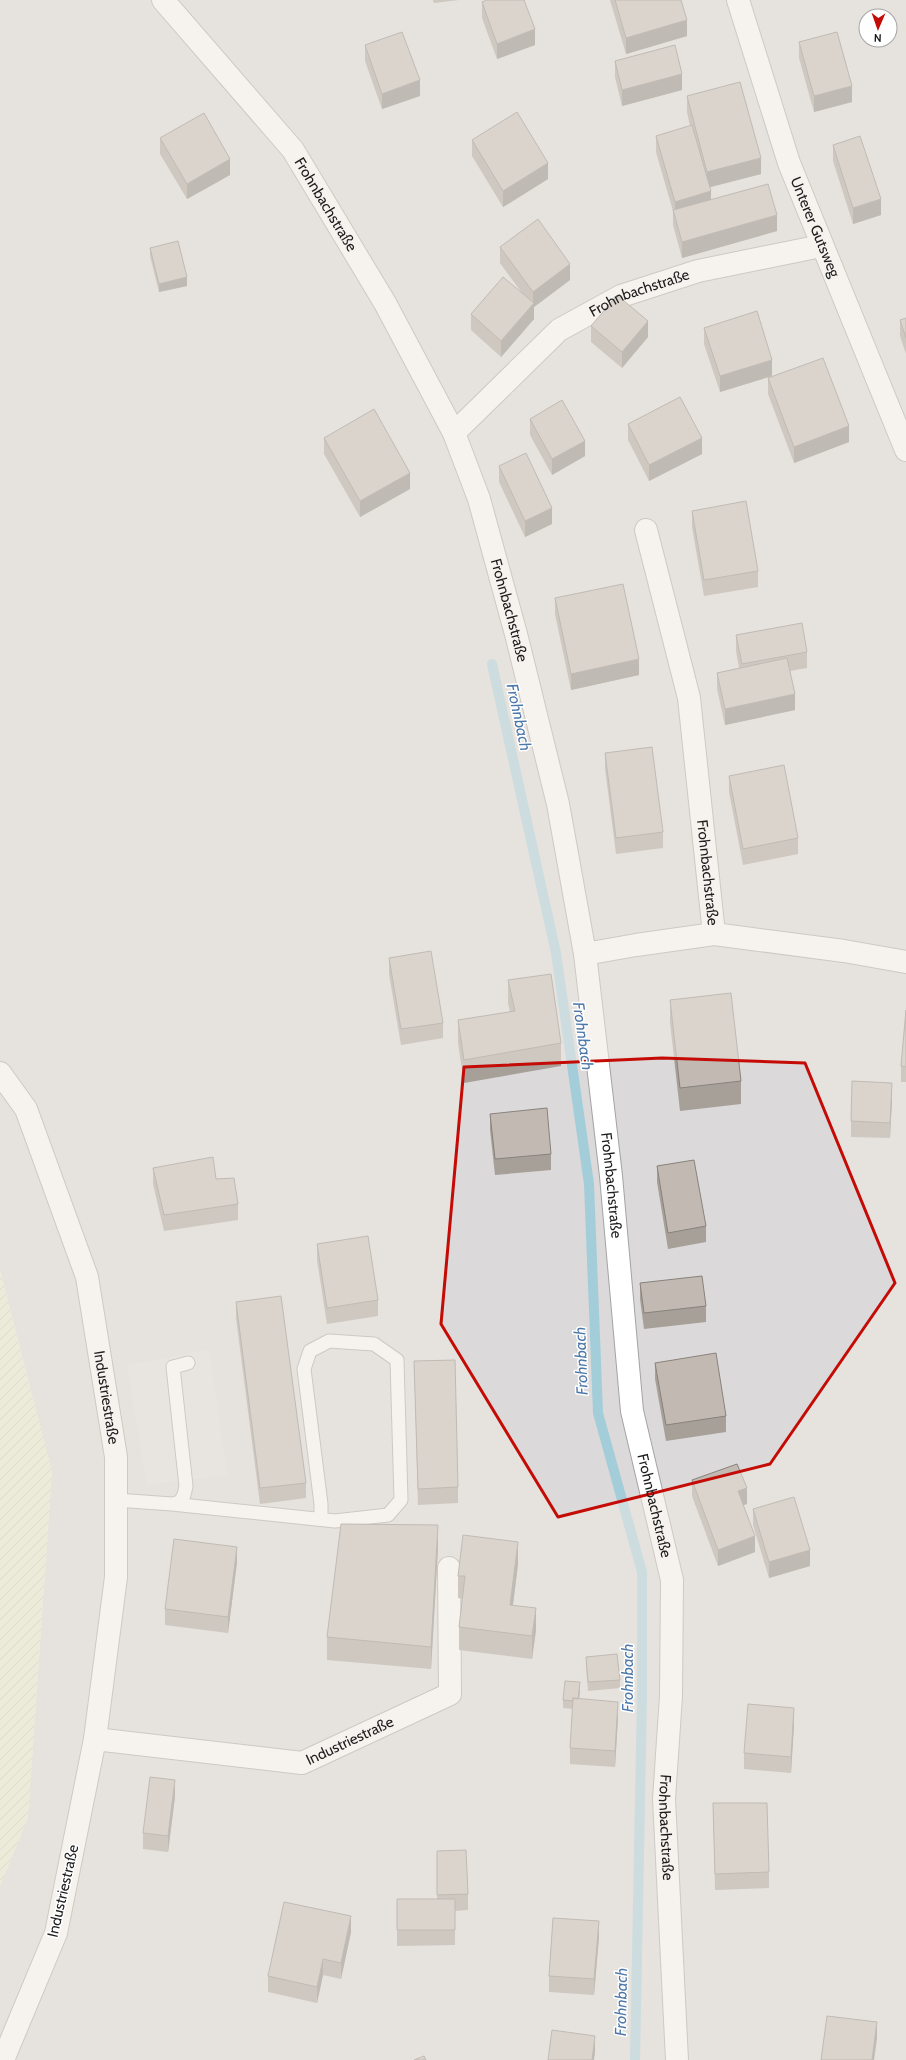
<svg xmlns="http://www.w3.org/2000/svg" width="906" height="2060" font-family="Cabin,sans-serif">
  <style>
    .residential { fill: #dbd9d9; fill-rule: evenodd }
    .farmland { fill: url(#farmland-furrows) }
    .parking { fill: #e1e1e1 }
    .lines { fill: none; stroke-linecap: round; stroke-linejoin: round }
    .stream { stroke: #a4cdda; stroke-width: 10 }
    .service-casing { stroke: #a4a4a4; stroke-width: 15 }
    .minor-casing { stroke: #a4a4a4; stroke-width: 24 }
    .tertiary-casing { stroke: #a4a4a4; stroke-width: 24 }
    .service { stroke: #fff; stroke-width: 13 }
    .minor { stroke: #fff; stroke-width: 22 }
    .tertiary { stroke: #fff; stroke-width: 22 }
    .wall { fill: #a7a099 }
    .shaded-wall { fill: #88827d }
    .building { fill: #c2bab2; stroke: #88827d }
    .marked { fill: none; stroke: #c40b05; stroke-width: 3; stroke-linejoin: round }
    .labels { text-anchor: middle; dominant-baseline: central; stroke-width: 3; stroke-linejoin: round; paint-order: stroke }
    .street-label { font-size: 15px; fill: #1d1d1d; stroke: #fff }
    .water-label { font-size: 16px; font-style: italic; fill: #4c78a9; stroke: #fff }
  </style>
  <defs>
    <pattern id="farmland-furrows" width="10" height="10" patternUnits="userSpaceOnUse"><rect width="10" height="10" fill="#e9ecce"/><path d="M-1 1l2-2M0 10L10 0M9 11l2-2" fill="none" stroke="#c7cab0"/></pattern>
  </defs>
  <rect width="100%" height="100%" fill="#eeeae2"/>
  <!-- residential -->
  <path class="residential" d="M0 0H906V2060H0V1886L28 1818 52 1472 0 1270ZM866 16H890V40H866Z"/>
  <!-- farmland -->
  <path class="farmland" d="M0 1270 52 1472 28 1818 0 1886Z"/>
  <!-- parking -->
  <path class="parking" d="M209 1350 227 1475 147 1485 127 1365Z"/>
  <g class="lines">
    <!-- stream -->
    <path class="stream" d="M492 664 556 953 589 1184 598 1413 642 1572V1696L635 2060"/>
    <defs>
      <path id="service" d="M116 1500 172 1504 180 1502 184 1495 186 1486 173 1367 188 1363
        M172 1504 335 1521 388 1515 401 1500 397 1360 374 1344 329 1341 310 1351 304 1369 321 1504V1519"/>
      <g id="minor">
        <path id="s1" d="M738 0 789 163 906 450"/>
        <path id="s2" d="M454 433 559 330 621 296 698 271 821 246"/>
        <path id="s3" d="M646 530 689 698 714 934"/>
        <path d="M585 954 636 945 714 934 844 951 906 962"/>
        <path id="s4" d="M0 1073 26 1109 87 1277 116 1457V1577L95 1739 56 1933 3 2060"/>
        <path id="s5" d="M95 1739 302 1763 450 1694 449 1568"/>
      </g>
      <g id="tertiary">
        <path id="s6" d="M163 0 293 150 385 303 454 433 479 499 516 634 558 804 585 954 611 1176 632 1411 672 1580 671 1696 664 1799 677 2060"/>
      </g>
    </defs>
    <!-- service casing -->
    <use href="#service" class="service-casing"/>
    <!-- minor casing -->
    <use href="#minor" class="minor-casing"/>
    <!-- tertiary casing -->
    <use href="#tertiary" class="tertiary-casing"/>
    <!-- service -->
    <use href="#service" class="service"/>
    <!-- minor -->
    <use href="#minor" class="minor"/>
    <!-- tertiary -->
    <use href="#tertiary" class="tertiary"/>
  </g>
  <!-- wall -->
  <path class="wall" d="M433 0H459L434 3Z
    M610 0H681L687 36 626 54Z
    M482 2 535 45 497 59 482 18Z
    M799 42 852 102 814 112 799 58Z
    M365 45 420 96 382 109 365 61Z
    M615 61 682 90 622 106 615 77Z
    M687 96 761 174 710 187 711 199 777 231 682 258 673 225V211L656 152V136L690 126 687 112Z
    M160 138 230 175 187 199 160 154Z
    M472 140 548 179 503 207 472 156Z
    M833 145 881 215 853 224 833 161Z
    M500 247 570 280 534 307V319L501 357 471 330V314L522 293 500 263Z
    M150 248 187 286 159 292 150 256Z
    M906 318V354L900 336V320Z
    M591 326 648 337 622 368 591 342Z
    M704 328 772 376 720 392 704 344Z
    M768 378 849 442 794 463 768 394Z
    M530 419 585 456 552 475 530 435Z
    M628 424 702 454 649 481 628 440Z
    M324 438 410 489 360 517 324 454Z
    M499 466 552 524 525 537 499 482Z
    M692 511 758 571V587L704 596 692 527Z
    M555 598 639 675 571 690 555 614Z
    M736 635 807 652V668L790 671 795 710 725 725 717 689V673L739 668 736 651Z
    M605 753 663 832V848L616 854 605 769Z
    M729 776 798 838V854L743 865 729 792Z
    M389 958 443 1023V1038L401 1045 389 974Z
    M508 980 561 1043V1066L464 1083 458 1043V1020L510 1012 508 1003Z
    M670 1000 741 1081V1104L680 1111 670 1023Z
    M906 1010V1082H901V1066Z
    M892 1099 890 1138 851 1137V1121Z
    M490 1114 551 1154V1170L495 1175 490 1130Z
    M657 1166 706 1226V1242L668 1249 657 1182Z
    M153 1168 216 1179 238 1204V1220L164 1231 153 1184Z
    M317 1244 378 1300V1316L327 1324 317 1260Z
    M640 1283 706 1306V1322L644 1329 640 1299Z
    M236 1302 306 1483V1498L260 1504 236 1318Z
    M414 1361 458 1487V1503L418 1505Z
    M655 1363 726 1416V1432L666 1441 655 1379Z
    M692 1480 747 1504 743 1505 755 1552 718 1566 692 1496Z
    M753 1509 810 1566 769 1578 753 1525Z
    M438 1548 431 1669 327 1660V1637Z
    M237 1562 228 1633 165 1625V1609Z
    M518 1564 513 1605 536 1630 532 1659 459 1650V1627L463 1599 458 1598V1576Z
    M586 1657 620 1680V1688L588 1691 586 1665Z
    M580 1690 579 1699 618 1718 615 1767 570 1764V1748L573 1709 563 1708V1700Z
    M794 1724 791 1773 744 1769V1753Z
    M175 1796 168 1852 143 1849V1833Z
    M713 1803 769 1872V1888L715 1890Z
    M437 1851 468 1894V1910L455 1911V1945L397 1946V1899H437Z
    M351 1932 341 1979 323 1975 317 2003 268 1992V1976Z
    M599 1937 594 1995 549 1992V1976Z"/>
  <!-- shaded-wall -->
  <path class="shaded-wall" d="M687 20V36L626 54V38Z
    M535 29V45L497 59V44Z
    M682 74V90L622 106V90Z
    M420 80V96L382 109V94Z
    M852 86V102L814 112V96Z
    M761 158V174L707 188V172Z
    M230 159V175L187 199V184Z
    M548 163V179L503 207V191Z
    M711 191V207L675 218V202Z
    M881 199V215L853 224V208Z
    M777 215V231L682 258V242Z
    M570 264V280L534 307V319L501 357V341L533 304V292Z
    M187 277V286L159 292V284Z
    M648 321V337L622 368V352Z
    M772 360V376L720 392V376Z
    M849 426V442L794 463V447Z
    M702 438V454L649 481V465Z
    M585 441V456L552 475V459Z
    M410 473V489L360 517V501Z
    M552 508V524L525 537V521Z
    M639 659V675L571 690V674Z
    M795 694V710L725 725V709Z
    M892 1083V1099L890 1138V1123Z
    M747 1488V1504L738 1507V1491Z
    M438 1525V1548L431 1669V1647Z
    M755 1536V1552L718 1566V1550Z
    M518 1542V1564L510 1628V1605Z
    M237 1547V1562L228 1633V1617Z
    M810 1550V1566L769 1578V1562Z
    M536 1608V1630L532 1659V1636Z
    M580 1682V1690L578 1709V1701Z
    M618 1702V1718L615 1767V1751Z
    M794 1708V1724L791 1773V1757Z
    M175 1780V1796L168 1852V1836Z
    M351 1916V1932L341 1979V1963Z
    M599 1921V1937L594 1995V1979Z
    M323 1959V1975L317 2003V1987Z
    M877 2022V2038L874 2060H872Z
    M595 2036V2052L594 2060H592Z"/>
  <!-- building -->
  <path class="building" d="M487 0H524L535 29 497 44 482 2Z
    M615 0H681L687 20 626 38Z
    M402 32 420 80 382 94 365 45Z
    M837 32 852 86 814 96 799 42Z
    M675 45 682 74 622 90 615 61Z
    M740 82 761 158 707 172 687 96Z
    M517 112 548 163 503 191 472 140Z
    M204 113 230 159 187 184 160 138Z
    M692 125 711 191 675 202 656 136Z
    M860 136 881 199 853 208 833 145Z
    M768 184 777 215 682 242 673 210Z
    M538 219 570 264 533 292 500 247Z
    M178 241 187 277 159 284 150 248Z
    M503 277 534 303 501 341 471 314Z
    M617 295 648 321 622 352 591 326Z
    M757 311 772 360 720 376 704 328Z
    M906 318V338L900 320Z
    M823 358 849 426 794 447 768 378Z
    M680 397 702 438 649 465 628 424Z
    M562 400 585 441 552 459 530 419Z
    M374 409 410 473 360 501 324 438Z
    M526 453 552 508 525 521 499 466Z
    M746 501 758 571 704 580 692 511Z
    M623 584 639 659 571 674 555 598Z
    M802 623 807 652 742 664 736 635Z
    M787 658 795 694 725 709 717 673Z
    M652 747 663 832 616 838 605 753Z
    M784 765 798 838 743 849 729 776Z
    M431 951 443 1023 401 1029 389 958Z
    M551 974 561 1043 464 1060 458 1020 515 1011 508 980Z
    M731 993 741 1081 680 1088 670 1000Z
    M906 1010V1067L901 1066Z
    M852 1081 892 1083 890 1123 851 1121Z
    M547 1108 551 1154 495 1159 490 1114Z
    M213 1157 216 1179 234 1178 238 1204 164 1215 153 1168Z
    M694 1160 706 1226 668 1233 657 1166Z
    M368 1236 378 1300 327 1308 317 1244Z
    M702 1276 706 1306 644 1313 640 1283Z
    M281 1296 306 1483 260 1488 236 1302Z
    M716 1353 726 1416 666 1425 655 1363Z
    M455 1360 458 1487 418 1489 414 1361Z
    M737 1464 747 1488 738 1491 755 1536 718 1550 692 1480Z
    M794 1497 810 1550 769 1562 753 1509Z
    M341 1524 438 1525 431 1647 327 1637Z
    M463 1535 518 1542 510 1605 536 1608 532 1636 459 1627 465 1576H458Z
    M174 1539 237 1547 228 1617 165 1609Z
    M617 1654 620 1680 588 1682 586 1657Z
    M565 1681 580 1682 578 1699 573 1698V1701L563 1700Z
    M573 1698 618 1702 615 1751 570 1748Z
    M748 1704 794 1708 791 1757 744 1753Z
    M150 1777 175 1780 168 1836 143 1833Z
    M713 1803H767L769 1872 715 1874Z
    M466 1850 468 1894 437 1895V1851Z
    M397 1899H455V1930H397Z
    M284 1902 351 1916 341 1963 323 1959 317 1987 268 1976Z
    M553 1918 599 1921 594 1979 549 1976Z
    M827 2016 877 2022 872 2060H821Z
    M552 2030 595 2036 592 2060H548Z
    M424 2056 426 2060H414Z"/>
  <!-- marked area -->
  <path d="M0 0H906V2060H0ZM662 1058 805 1063 895 1283 770 1464 558 1517 441 1324 464 1067Z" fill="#eeeae2" fill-opacity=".55" fill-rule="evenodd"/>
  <path class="marked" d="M662 1058 805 1063 895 1283 770 1464 558 1517 441 1324 464 1067Z"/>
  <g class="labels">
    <!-- street labels -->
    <g class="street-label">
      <text stroke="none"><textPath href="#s6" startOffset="262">Frohnbachstraße</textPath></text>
      <text stroke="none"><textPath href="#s1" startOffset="240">Unterer Gutsweg</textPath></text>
      <text stroke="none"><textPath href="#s2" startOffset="236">Frohnbachstraße</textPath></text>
      <text stroke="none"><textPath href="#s6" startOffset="710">Frohnbachstraße</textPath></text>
      <text stroke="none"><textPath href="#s3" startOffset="349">Frohnbachstraße</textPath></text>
      <text stroke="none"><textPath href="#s6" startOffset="1295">Frohnbachstraße</textPath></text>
      <text stroke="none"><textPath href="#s4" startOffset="345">Industriestraße</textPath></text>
      <text stroke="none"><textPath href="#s6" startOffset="1619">Frohnbachstraße</textPath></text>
      <text stroke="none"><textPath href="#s5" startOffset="261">Industriestraße</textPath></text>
      <text stroke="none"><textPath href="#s6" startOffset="1943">Frohnbachstraße</textPath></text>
      <text transform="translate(63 1891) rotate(-77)">Industriestraße</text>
    </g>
    <!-- water labels -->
    <g class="water-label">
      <text transform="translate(519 717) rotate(78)">Frohnbach</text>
      <text transform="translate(583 1036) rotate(82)">Frohnbach</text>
      <text transform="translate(581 1361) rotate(-92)">Frohnbach</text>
      <text transform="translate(627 1678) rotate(-90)">Frohnbach</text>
      <text transform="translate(621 2002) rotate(-89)">Frohnbach</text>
    </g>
  </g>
  <!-- north arrow -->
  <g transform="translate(878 28) rotate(182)"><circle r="19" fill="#ffffff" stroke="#a5a5a5"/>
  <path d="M0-3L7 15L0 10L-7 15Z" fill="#c40b05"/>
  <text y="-6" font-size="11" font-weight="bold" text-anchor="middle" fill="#1d1d1d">N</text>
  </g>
</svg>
